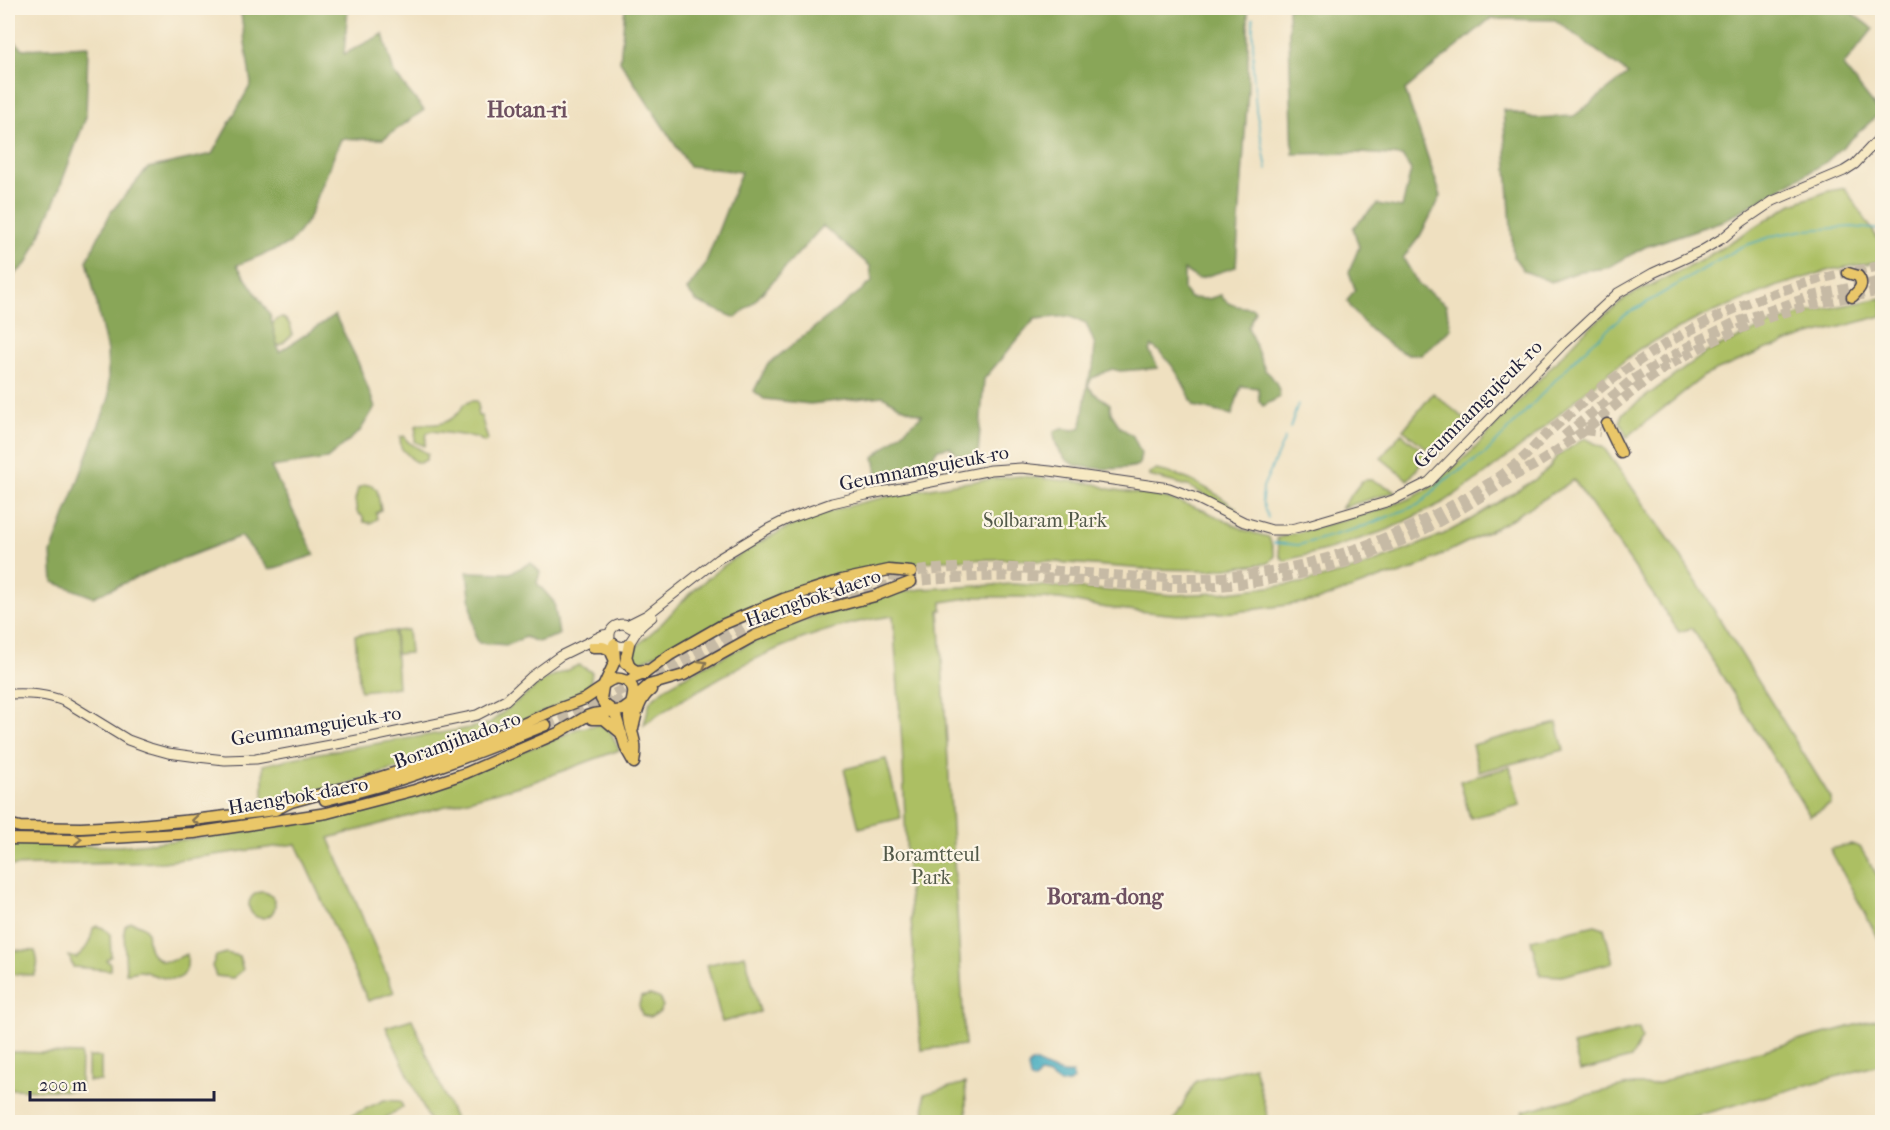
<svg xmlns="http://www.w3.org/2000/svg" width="1890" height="1130" font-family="'IM FELL French Canon',serif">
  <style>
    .green { fill: #acbf63; stroke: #67704f; stroke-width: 1.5 }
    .forest { fill: #89a659; stroke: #56644a; stroke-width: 1.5 }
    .water { fill: #3ea9be; stroke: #30667c; stroke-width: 1.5 }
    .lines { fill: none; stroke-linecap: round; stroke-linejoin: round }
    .stream { stroke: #3ea9be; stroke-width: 1.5 }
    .trunk-tunnel { stroke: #c6baa5; stroke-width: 10; stroke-dasharray: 10 5; stroke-linecap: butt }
    .secondary-casing { stroke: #413e4f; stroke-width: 11 }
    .trunk-casing { stroke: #413e4f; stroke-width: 13 }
    .secondary { stroke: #f7e9c3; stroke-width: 9 }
    .trunk { stroke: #eac769; stroke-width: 10 }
    .oneway { stroke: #867452 }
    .labels { text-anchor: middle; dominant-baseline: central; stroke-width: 4.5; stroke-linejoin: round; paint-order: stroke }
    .street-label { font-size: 20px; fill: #22223b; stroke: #fcf5e5 }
    .park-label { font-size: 20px; fill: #525949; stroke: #fcf5e5 }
    .quarter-label { font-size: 22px; font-weight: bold; fill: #6e5161; stroke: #fcf5e5 }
  </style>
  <rect width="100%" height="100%" fill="#fcf5e5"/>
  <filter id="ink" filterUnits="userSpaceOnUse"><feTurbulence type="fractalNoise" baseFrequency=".0167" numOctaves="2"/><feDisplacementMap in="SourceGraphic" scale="12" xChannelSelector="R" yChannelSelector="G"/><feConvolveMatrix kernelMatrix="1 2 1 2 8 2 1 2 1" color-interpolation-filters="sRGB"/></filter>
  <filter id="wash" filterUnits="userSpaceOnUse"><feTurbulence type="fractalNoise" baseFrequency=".008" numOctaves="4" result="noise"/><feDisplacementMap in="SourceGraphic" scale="24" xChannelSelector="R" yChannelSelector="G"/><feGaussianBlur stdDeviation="1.35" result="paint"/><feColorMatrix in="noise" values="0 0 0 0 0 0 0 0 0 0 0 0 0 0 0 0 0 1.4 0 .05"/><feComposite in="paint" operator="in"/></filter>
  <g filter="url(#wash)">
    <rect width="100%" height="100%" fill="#efe0c0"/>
    <!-- green -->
    <path class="green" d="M1845 188 1882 245V261L1830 270 1775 287 1699 318 1639 349 1587 390 1531 439 1485 474 1444 502 1387 530 1329 549 1284 561 1280 556 1277 538 1380 510 1411 498 1430 488 1472 451 1583 333 1627 297 1700 261 1792 204 1829 191Z
      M1882 298V316L1810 335 1764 350 1704 376 1627 437 1620 421 1622 414 1707 352 1761 328 1805 313Z
      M281 317C289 320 292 326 292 335L281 345 273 346 270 330 274 322Z
      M1433 393 1466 420 1436 456 1403 430Z
      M471 401H477L479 409 477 410 478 416H481L488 440 485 442 475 437 432 431 427 433 425 446 415 442 416 426C423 422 428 425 436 424 448 423 459 415 464 404Z
      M1401 433 1428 455 1408 480 1381 458Z
      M404 436 408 442 428 454 426 460 420 463 414 461 401 448 400 437Z
      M1585 438 1604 448 1676 549 1831 798V804L1810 816 1692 628 1679 632 1574 480 1503 524 1412 570 1398 575 1386 576 1316 601 1236 612 1178 615 1107 608 1060 599 1020 597H975L942 602V610H939L965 1045 921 1050 907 867 902 744 893 616C823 625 759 653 699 690 680 701 662 711 644 725L650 701 668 686 689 674 784 626 889 594 922 589 1014 584 1173 595 1220 593 1301 583 1353 570 1409 549 1444 534 1470 520 1536 479 1549 468 1557 456Z
      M1156 470C1187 475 1212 490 1236 508L1235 511 1188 486 1149 476 1150 473Z
      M1021 476 1096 484 1109 489 1167 498 1203 510 1247 531 1269 537 1275 556 1269 563 1210 570 1145 569 1016 559 940 560 894 567 707 629 642 661H636L632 652C642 639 655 631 665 620 699 581 742 549 789 527 833 507 883 497 930 488 961 483 991 478 1021 476Z
      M1367 480H1372L1394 490V492L1341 508 1362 481Z
      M364 485H372L377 490 381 510 376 513 377 519 371 523 364 522 363 517 357 512 355 500 358 488Z
      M408 630 410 653 396 654 395 631Z
      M394 631 398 687 360 691 355 635Z
      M579 665 592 672 590 686 558 705 464 748 307 796 263 801V765L307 755 459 730 488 724 546 679Z
      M1557 723 1564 750 1479 772 1472 745Z
      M601 724 610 731 619 750 530 783 329 838 394 992 368 1001 296 844 163 862 8 866V843L10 842 76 846H120L200 838 288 825 363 809 550 741 576 729Z
      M886 759 901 818 859 828 844 769Z
      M1510 767 1520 805 1470 818 1460 781Z
      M1851 844 1860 847 1882 883V945L1830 849Z
      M249 905a13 13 0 1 1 26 0a13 13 0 1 1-26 0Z
      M131 922C157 929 142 936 151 952 153 955 158 959 162 961H170L187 954C190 981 176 983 154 975 150 974 145 971 140 971 136 971 131 973 126 973L124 932 125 926Z
      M1595 925 1604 928 1613 962 1562 976 1540 975 1531 940Z
      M97 926 103 928 110 934 111 956 106 960 110 963V970L73 967 69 956 76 958C87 949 91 941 93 928Z
      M8 950 35 951C38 960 39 967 34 975L8 974Z
      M226 953 239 956 243 970 233 978 216 976 212 966 216 956Z
      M745 955 760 1012 722 1022 707 965Z
      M650 995 659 998 663 1006 659 1013 650 1017 642 1015 639 1005 641 997Z
      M1882 1018V1064L1674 1122H1526L1523 1111 1628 1085H1651L1664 1082 1676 1076 1698 1068Z
      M412 1019 456 1122H430L386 1027Z
      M1639 1028 1642 1038 1631 1058 1580 1071 1573 1045Z
      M11 1052 81 1054 80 1091 10 1089Z
      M88 1057H101V1081H88Z
      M1254 1066 1269 1122H1173L1196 1081Z
      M965 1083 967 1122H925L924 1094Z
      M384 1100 400 1101 403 1107 379 1122H344L348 1117Z"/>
    <!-- forest -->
    <path class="forest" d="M249 8H348L344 54 383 34 394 73 424 110 383 139H341L308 220 290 244 237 265 270 315 279 352 335 315 358 362 375 407 360 431 327 459 271 467 315 555 269 570 241 536 156 569 93 597 53 582 51 553 109 398 107 351 87 260 111 212 148 168 212 154 251 84 241 14Z
      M625 8H1248V90L1236 267 1198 279 1184 270V290L1190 298 1208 299 1221 295C1227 307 1242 307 1253 308L1255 311 1248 327 1265 370C1274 377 1279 385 1280 397L1263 406 1259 401 1258 388 1241 386 1232 415 1194 406C1183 382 1173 361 1152 346L1149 350 1158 368 1120 371 1112 369 1092 378 1088 386 1094 393 1110 404 1111 413 1120 427 1133 436 1141 453 1139 465C1126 470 1079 471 1068 461 1059 454 1054 442 1054 431L1062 428 1073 430 1081 427 1088 380 1093 369 1095 345 1086 323 1068 316 1035 319 984 379 978 455 960 457 950 447 938 449 925 467 890 478 877 474 874 457 922 415 899 406 883 396 810 404 764 399 754 391 767 365 872 282 870 266 823 226 754 302 736 318 697 302 687 290 704 267 741 172 689 166 620 61Z
      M1288 8H1845L1873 29 1843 66 1880 113 1825 163 1725 220 1645 247 1607 268 1581 271 1551 282 1524 271 1513 256 1503 109 1534 118 1574 116 1628 74 1555 20 1490 19 1405 90 1441 196 1420 236 1403 258 1419 285 1446 305 1451 329 1421 355C1415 354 1408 355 1402 352 1382 342 1358 321 1347 301L1355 289 1349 272 1359 247 1353 228 1377 204 1402 208 1411 170 1402 156 1361 153 1293 154Z
      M8 35 23 49 88 46 86 117 56 198 28 262 8 281Z
      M531 563 540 572 537 583 554 602 559 635 538 642 525 637 508 645 479 643 475 636 467 572 510 573Z"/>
    <!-- water -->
    <path class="water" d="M1037 1062C1043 1068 1064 1075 1072 1073L1074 1080 1069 1083 1060 1084 1049 1076 1040 1074 1034 1081 1030 1078 1028 1067 1031 1063Z"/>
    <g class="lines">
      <!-- stream -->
      <path class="stream" d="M1253 18V68L1256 110 1267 169
        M1290 428 1298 404
        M1268 518 1262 501 1263 487 1285 438
        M1274 543 1299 545 1362 527 1420 504 1445 480 1485 454 1582 352 1622 317 1741 247 1776 235 1805 230 1852 227 1882 230"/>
    </g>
  </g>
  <g filter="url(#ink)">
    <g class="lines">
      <!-- trunk-tunnel -->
      <path class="trunk-tunnel" d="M1584 430 1600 432
        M1564 436 1632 380 1701 339 1734 323 1812 296 1882 281
        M658 680C694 660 731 638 769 622 823 599 884 582 942 579 971 577 1000 576 1029 577 1084 580 1139 588 1194 587 1247 586 1300 576 1350 561 1408 543 1459 511 1509 479 1518 473 1529 469 1538 463 1555 453 1571 440 1587 428 1613 408 1637 386 1665 368 1698 347 1736 329 1773 316 1808 304 1846 298 1882 291
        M599 709 639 690
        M546 725C602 702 655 672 709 644 728 634 748 622 768 614 820 591 879 574 936 569 1022 562 1106 579 1191 578 1244 578 1299 568 1349 551 1404 533 1477 496 1522 459 1531 451 1539 441 1548 433 1573 410 1599 388 1627 369 1702 316 1792 280 1882 266"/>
      <defs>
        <path id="secondary" d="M627 625 647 615 718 559 768 529 788 519 832 503 866 495 991 470 1021 468 1050 471 1169 488 1198 499 1244 522 1272 530H1286L1308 525 1393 500 1429 482 1562 345 1618 293 1653 273 1701 251 1723 238 1742 222 1773 201 1844 171 1855 164 1882 135
          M610 637C609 629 615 624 624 624L631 628
          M595 646 609 641C627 652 628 645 637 631 641 625 647 621 652 617
          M8 694C29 693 46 694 66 702L128 740 150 748 168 753 198 757 225 760 256 759 363 739 477 715 506 700 531 677 560 656 603 635 610 634"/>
        <path id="trunk" d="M1848 273 1858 276C1865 285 1859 290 1852 297
          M1607 424 1621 453
          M614 644 615 661 603 687 601 699 604 704 613 711 616 716 626 749 634 763
          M593 647H603L610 650 615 661
          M626 656 630 667 636 671 646 670
          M625 663 629 644
          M627 681 644 674 670 655 724 624 783 599 842 580 889 570 911 572
          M606 683C612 679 617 677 624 680 642 687 628 704 629 717 629 726 634 735 635 744 636 750 635 757 634 763
          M633 699 649 685 684 675 754 636 818 611 875 596 911 582
          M592 719H604L622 734
          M633 729C636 715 639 699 651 690
          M325 800C402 783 473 755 546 725
          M8 824 20 827 81 828 139 825 193 820 275 810 291 802 362 783 460 752 550 712 585 699 603 687
          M8 839 79 840 194 833 327 813 415 790 466 773 558 733 587 716 593 714 623 710 631 704"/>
      </defs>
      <!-- secondary casing -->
      <use href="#secondary" class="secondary-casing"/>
      <!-- trunk casing -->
      <use href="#trunk" class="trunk-casing"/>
      <!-- secondary -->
      <use href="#secondary" class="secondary"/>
      <!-- trunk -->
      <use href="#trunk" class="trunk"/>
    </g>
    <!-- one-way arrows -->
    <defs><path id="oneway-chevron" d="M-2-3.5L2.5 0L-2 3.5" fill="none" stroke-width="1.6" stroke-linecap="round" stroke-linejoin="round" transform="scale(1.5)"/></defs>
    <g class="oneway">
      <use href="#oneway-chevron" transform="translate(703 664) rotate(-30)"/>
      <use href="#oneway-chevron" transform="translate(196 820) rotate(174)"/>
      <use href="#oneway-chevron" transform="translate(78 839) rotate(-1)"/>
    </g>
  </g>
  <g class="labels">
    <!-- street labels -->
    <g class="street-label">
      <text transform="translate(1478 404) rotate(-45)">Geumnamgujeuk-ro</text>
      <text transform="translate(924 468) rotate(-11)">Geumnamgujeuk-ro</text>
      <text transform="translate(813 598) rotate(-19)">Haengbok-daero</text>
      <text transform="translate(316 726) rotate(-9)">Geumnamgujeuk-ro</text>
      <text transform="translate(457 740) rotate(-20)">Boramjihado-ro</text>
      <text transform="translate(298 796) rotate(-10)">Haengbok-daero</text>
    </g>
    <!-- park labels -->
    <g class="park-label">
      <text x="1045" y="520">Solbaram Park</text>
      <text x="931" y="854">Boramtteul<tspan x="931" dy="23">Park</tspan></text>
    </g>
    <!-- quarter labels -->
    <g class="quarter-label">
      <text x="527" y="110">Hotan-ri</text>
      <text x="1105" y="897">Boram-dong</text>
    </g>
  </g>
  <!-- margin -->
  <rect width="1890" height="1130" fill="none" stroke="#fcf5e5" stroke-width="30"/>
  <!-- scale -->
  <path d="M30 1091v9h184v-9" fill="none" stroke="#22223b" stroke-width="3"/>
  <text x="39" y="1091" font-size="18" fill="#22223b" stroke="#fcf5e5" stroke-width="4.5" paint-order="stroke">200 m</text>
</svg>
